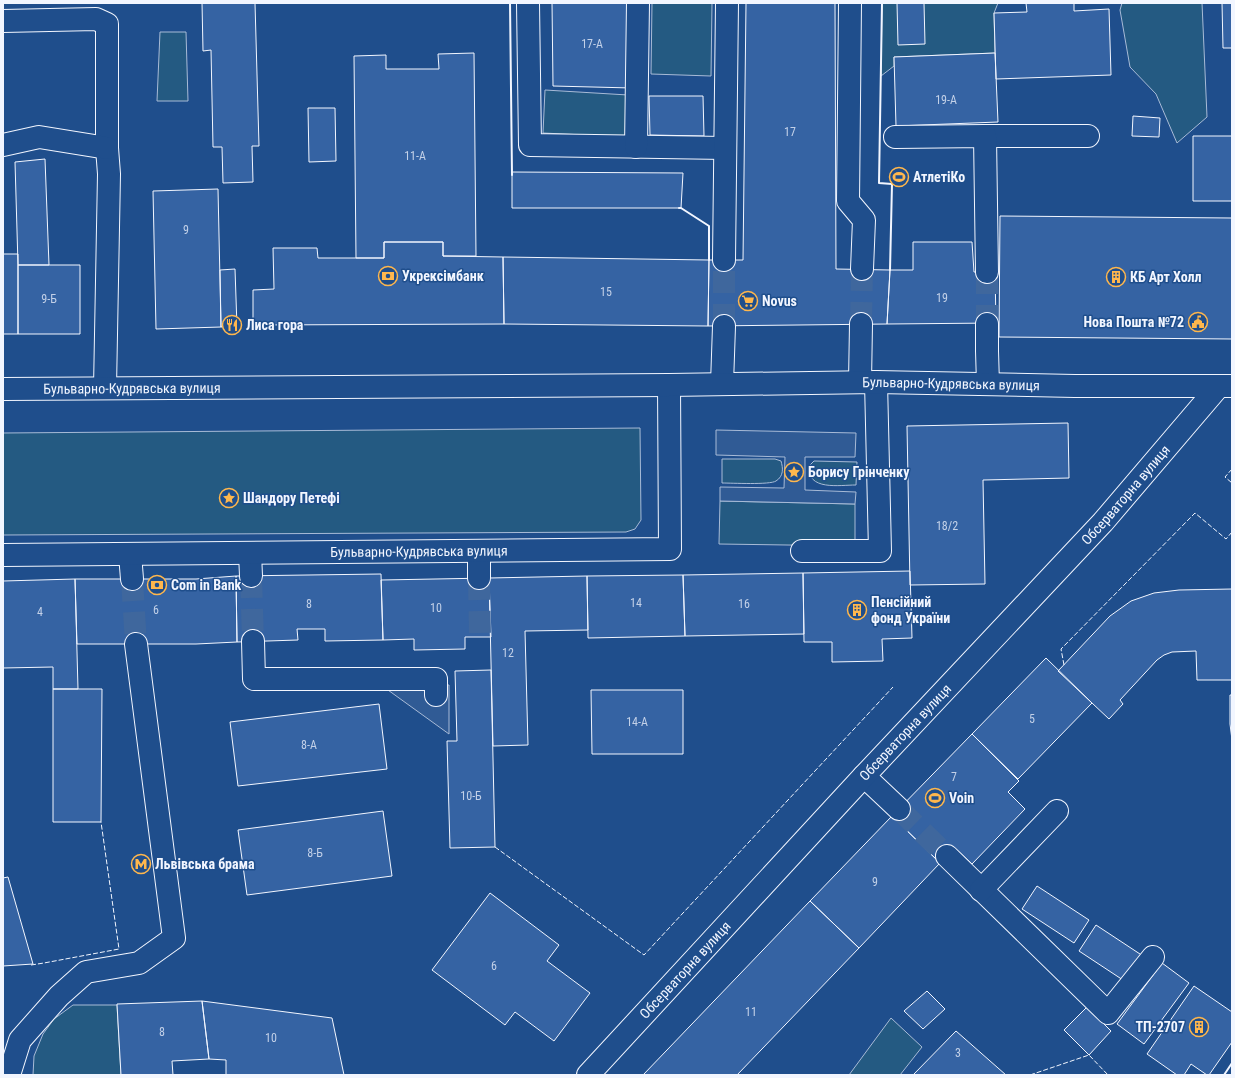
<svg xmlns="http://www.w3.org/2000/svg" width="1235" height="1078" font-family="'Roboto Condensed',sans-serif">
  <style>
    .green { fill: #245a82; stroke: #a8bbd7 }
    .parking { fill: #305b95; stroke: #a8bbd7 }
    .building { fill: #3563a3; stroke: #f2f6ff }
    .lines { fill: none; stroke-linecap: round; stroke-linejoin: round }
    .minor-tunnel { stroke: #3f679d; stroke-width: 22; stroke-dasharray: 22 11; stroke-linecap: butt }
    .minor-casing { stroke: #f2f6ff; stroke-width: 24 }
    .major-casing { stroke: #f2f6ff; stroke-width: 24 }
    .minor { stroke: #1f4e8c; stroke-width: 22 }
    .major { stroke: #1f4e8c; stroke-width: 22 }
    .fence { stroke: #f2f6ff; stroke-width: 1; stroke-dasharray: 5 2; stroke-linecap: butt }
    .wall { stroke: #f2f6ff; stroke-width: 2 }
    .labels { text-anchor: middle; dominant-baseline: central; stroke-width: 3; stroke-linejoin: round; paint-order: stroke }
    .number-label { font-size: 12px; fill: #c3d1e8 }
    .poi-label { font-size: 14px; font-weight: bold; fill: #f2f6ff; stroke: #1f4e8c; text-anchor: start }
    .street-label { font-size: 14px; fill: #f2f6ff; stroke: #1f4e8c }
  </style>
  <rect width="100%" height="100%" fill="#1f4e8c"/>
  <!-- green -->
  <path class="green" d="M652 3H712L711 76 651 74Z
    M882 3H998L994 13 995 53 894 57V66L881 76Z
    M1122 3H1202L1207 117 1177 143 1156 94 1130 67 1120 10Z
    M160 32H186L188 101H157Z
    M545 90 628 95 626 137 543 133Z
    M640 428 641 520 635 529 626 532 3 535V433Z
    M722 459H775L781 461C783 468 784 476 776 481 770 485 732 483 722 483Z
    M814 461 857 462 856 485C839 485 807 491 809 466Z
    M720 501 855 504V546L719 544Z
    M73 1005H117L121 1075H33L34 1056 43 1034 54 1019Z
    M891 1018 922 1047 900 1075H849Z"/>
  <!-- parking -->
  <path class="parking" d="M716 430 856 433 855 457H805V490L856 492 855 504 720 501V487L784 488 785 457 716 455Z
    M381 685H449V734Z"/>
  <!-- building -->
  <path class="building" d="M202 3H255L259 146H252L253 182 223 183 222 147H213L211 50 203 51Z
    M552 3H632V88L553 86Z
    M746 3H835L836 269 890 270 887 324 708 326 709 260H743Z
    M897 3H924L925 44 898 45Z
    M1026 3H1074V11L1109 9 1111 75 996 79 994 13 1027 12Z
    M1222 3H1232V48H1223Z
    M474 53 476 256H443V242H384V258H356L354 56 386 55V69H439L438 54Z
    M995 53 998 122 896 126 894 57Z
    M649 96H703L704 136 650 135Z
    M308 108H335L336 161 309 162Z
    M1133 116 1160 118 1159 137 1132 136Z
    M1193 136H1232V201H1193Z
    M45 159 49 265H18L15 162Z
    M512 172 683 173 681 208H512Z
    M218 189 221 327 156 329 153 191Z
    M1000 216 1232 218V339L999 337Z
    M384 242H443V256L503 257 504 324 253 325V290L274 289 273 248H317L318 258H384Z
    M913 242H972L974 272H995L996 323 887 324 890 270H913Z
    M3 254H18V334H3Z
    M503 257 709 260 708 326 504 324Z
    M18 265H80V334H18Z
    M235 269 237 327H221L220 270Z
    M1068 423 1069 478 983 480 985 584 910 585 907 426Z
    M910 571 912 638 882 639 883 661 832 662V642H804L803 573Z
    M803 573 804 634 685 636 683 575Z
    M381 574 383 640 325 641V629H297L298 640 237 642 236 576Z
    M683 575 685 636 588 638 587 576Z
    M236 576 237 642 196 644H77L75 579H196Z
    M587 576 588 630 525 631 528 745 493 746 489 578Z
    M489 578 491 637H465V649L414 650V639L383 640 381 580Z
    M75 579 78 689H53V667L3 668V581Z
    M1232 589V680H1197L1196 651 1172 652 1164 655 1157 660 1120 700 1123 704 1109 719 1058 671 1110 616 1131 601 1154 593 1179 590Z
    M1046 658 1092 703 1018 779 972 734Z
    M491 670 495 847 450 848 447 741H457L455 671Z
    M53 689H102L101 822H53Z
    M591 690H683V754H592Z
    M1230 695H1232V740L1230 724Z
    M379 704 387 769 238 786 230 722Z
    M972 734 1019 781 1008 792 1025 809 972 864 955 848 940 863 892 816Z
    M383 811 392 876 247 895 238 830Z
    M892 816 940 863 859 948 810 901Z
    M8 877 33 964 3 966V878Z
    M1037 886 1089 920 1074 943 1022 909Z
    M490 893 559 945 547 961 590 993 554 1041 515 1012 505 1025 432 970Z
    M810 901 859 948 737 1075H643Z
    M1096 925 1143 956 1126 982 1079 951Z
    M1162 963 1189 983 1144 1044 1117 1024Z
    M1194 986 1232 1012V1042L1209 1075H1207L1191 1064 1184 1075H1177L1147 1054Z
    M927 991 945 1009 923 1029 904 1011Z
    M202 1001 209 1059 172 1061 173 1075H121L117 1004Z
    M202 1001 332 1018 344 1075H226V1060L209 1059Z
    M1087 1007 1111 1031 1089 1055 1064 1030Z
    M956 1031 1006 1075H913Z"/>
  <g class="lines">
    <!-- minor-tunnel -->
    <path class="minor-tunnel" d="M987 272V324
      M861 324 862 269
      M724 326V260
      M251 576 253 641
      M479 578 480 637
      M132 579 136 644
      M899 809 947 856"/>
    <defs>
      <g id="minor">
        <path d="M528 3 530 145 725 148"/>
        <path d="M850 3 848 201 864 220 862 269"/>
        <path d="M3 21 96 19 107 24V148L109 174 105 388"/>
        <path d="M985 136H1088"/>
        <path d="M895 137 985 136 987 272"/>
        <path d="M3 145 39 137 107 148"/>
        <path d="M636 147 638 3"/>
        <path d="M724 260 727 3"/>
        <path d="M987 324V351L988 384"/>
        <path d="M860 382 861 324"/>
        <path d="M722 384 724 326"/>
        <path d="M479 551V578"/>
        <path d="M802 551H880L876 382"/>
        <path d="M250 553 251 576"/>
        <path d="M130 554 132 579"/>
        <path id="s1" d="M3 555 670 549 669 385"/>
        <path d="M253 641 254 679H436V695"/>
        <path d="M864 776 899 809"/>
        <path d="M947 856 1108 1013 1153 957"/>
        <path d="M981 890 1057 811"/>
        <path d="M9 1075 20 1040 59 996 86 972 139 963 174 938 136 644"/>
        <path id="s2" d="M588 1075 864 776 1103 522 1219 386"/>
      </g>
      <g id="major">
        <path id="s3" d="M3 389 669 385 876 382 1075 386H1232"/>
      </g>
    </defs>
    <!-- minor casing -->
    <use href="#minor" class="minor-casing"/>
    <!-- major casing -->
    <use href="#major" class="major-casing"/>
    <!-- minor -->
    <use href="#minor" class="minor"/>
    <!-- major -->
    <use href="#major" class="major"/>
    <!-- fence -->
    <path class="fence" d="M1232 469 1225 477 1232 483
      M1064 665 1061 649 1195 513 1226 539 1232 532
      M495 847 644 955 893 687
      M31 965 44 963 119 949 101 822
      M1030 1075 1089 1055 1108 1075"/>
    <!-- wall -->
    <path class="wall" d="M510 3 512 175
      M882 3 879 183 892 184 890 270
      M679 208H681L709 226V260
      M1224 1075 1232 1063"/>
  </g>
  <!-- icons -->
  <defs>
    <symbol id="stadium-ring" viewBox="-11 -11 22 22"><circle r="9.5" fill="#1f4e8c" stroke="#ffb74d" stroke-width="1.5"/><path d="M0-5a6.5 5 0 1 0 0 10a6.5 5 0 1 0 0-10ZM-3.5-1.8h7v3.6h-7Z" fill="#ffb74d"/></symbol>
    <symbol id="bank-ring" viewBox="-11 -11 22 22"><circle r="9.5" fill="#1f4e8c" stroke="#ffb74d" stroke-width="1.5"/><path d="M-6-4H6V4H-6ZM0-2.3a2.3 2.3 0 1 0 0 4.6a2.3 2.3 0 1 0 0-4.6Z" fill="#ffb74d"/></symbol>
    <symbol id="building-ring" viewBox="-11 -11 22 22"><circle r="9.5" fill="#1f4e8c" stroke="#ffb74d" stroke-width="1.5"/><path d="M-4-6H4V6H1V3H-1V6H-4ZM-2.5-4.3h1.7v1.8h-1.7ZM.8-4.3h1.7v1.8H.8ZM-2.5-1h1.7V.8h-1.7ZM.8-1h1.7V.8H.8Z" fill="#ffb74d"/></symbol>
    <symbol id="supermarket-ring" viewBox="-11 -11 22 22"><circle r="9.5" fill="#1f4e8c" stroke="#ffb74d" stroke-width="1.5"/><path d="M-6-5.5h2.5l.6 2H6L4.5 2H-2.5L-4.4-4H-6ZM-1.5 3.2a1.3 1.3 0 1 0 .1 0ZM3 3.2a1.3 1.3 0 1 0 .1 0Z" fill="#ffb74d"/></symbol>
    <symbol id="civic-ring" viewBox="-11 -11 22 22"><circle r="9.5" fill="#1f4e8c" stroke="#ffb74d" stroke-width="1.5"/><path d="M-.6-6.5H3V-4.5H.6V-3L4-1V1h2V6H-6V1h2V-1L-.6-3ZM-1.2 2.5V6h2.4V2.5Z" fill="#ffb74d"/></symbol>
    <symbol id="restaurant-ring" viewBox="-11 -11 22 22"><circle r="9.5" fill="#1f4e8c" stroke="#ffb74d" stroke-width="1.5"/><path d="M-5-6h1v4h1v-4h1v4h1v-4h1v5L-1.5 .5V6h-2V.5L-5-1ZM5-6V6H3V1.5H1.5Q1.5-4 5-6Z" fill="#ffb74d"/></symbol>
    <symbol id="sight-ring" viewBox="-11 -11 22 22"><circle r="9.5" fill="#1f4e8c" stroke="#ffb74d" stroke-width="1.5"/><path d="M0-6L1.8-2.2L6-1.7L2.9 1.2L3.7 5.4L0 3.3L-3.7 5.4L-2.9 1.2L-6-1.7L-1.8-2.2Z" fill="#ffb74d"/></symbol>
    <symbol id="metro-ring" viewBox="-11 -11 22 22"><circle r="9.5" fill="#1f4e8c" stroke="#ffb74d" stroke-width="1.5"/><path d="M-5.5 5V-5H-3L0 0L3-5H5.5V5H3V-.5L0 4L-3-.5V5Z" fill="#ffb74d"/></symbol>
  </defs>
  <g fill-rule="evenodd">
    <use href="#stadium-ring" x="888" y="166" width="22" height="22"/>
    <use href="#bank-ring" x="377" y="265" width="22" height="22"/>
    <use href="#building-ring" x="1105" y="266" width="22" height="22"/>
    <use href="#supermarket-ring" x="737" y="290" width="22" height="22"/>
    <use href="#civic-ring" x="1187" y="311" width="22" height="22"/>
    <use href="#restaurant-ring" x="221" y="314" width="22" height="22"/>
    <use href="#sight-ring" x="783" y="461" width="22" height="22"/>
    <use href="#sight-ring" x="218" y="487" width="22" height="22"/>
    <use href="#bank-ring" x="146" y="574" width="22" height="22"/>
    <use href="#building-ring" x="846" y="599" width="22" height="22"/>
    <use href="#stadium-ring" x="924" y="787" width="22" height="22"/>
    <use href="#metro-ring" x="130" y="853" width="22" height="22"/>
    <use href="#building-ring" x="1188" y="1016" width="22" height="22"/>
  </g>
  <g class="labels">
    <!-- number labels -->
    <g class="number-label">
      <text x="592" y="44">17-А</text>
      <text x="946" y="100">19-А</text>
      <text x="790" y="132">17</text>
      <text x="415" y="156">11-А</text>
      <text x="186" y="230">9</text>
      <text x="606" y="292">15</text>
      <text x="942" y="298">19</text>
      <text x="49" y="299">9-Б</text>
      <text x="947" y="526">18/2</text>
      <text x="636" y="603">14</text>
      <text x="309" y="604">8</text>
      <text x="744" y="604">16</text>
      <text x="436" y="608">10</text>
      <text x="156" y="610">6</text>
      <text x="40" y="612">4</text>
      <text x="508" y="653">12</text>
      <text x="1032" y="719">5</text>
      <text x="637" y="722">14-А</text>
      <text x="309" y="745">8-А</text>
      <text x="954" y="777">7</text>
      <text x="471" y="796">10-Б</text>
      <text x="315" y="853">8-Б</text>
      <text x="875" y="882">9</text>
      <text x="494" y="966">6</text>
      <text x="751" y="1012">11</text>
      <text x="162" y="1032">8</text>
      <text x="271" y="1038">10</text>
      <text x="958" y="1053">3</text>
    </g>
    <!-- poi labels -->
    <g class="poi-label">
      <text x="913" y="177">АтлетіКо</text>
      <text x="402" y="276">Укрексімбанк</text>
      <text x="1130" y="277">КБ Арт Холл</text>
      <text x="762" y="301">Novus</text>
      <text x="1184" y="322" text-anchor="end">Нова Пошта №72</text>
      <text x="246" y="325">Лиса гора</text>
      <text x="808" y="472">Борису Грінченку</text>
      <text x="243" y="498">Шандору Петефі</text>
      <text x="171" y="585">Com in Bank</text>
      <text x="871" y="602">Пенсійний<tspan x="871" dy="16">фонд України</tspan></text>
      <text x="949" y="798">Voin</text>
      <text x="155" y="864">Львівська брама</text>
      <text x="1185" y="1027" text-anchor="end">ТП-2707</text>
    </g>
    <!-- street labels -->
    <g class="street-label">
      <text stroke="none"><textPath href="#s3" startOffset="948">Бульварно-Кудрявська вулиця</textPath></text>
      <text stroke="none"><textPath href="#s3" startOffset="129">Бульварно-Кудрявська вулиця</textPath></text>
      <text stroke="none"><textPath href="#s2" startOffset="791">Обсерваторна вулиця</textPath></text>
      <text stroke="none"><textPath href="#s1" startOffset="416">Бульварно-Кудрявська вулиця</textPath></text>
      <text stroke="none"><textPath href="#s2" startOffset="467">Обсерваторна вулиця</textPath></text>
      <text stroke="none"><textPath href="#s2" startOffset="143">Обсерваторна вулиця</textPath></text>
    </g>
  </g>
  <!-- border -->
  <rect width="1235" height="1078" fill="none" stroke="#f2f6ff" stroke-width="8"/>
</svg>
